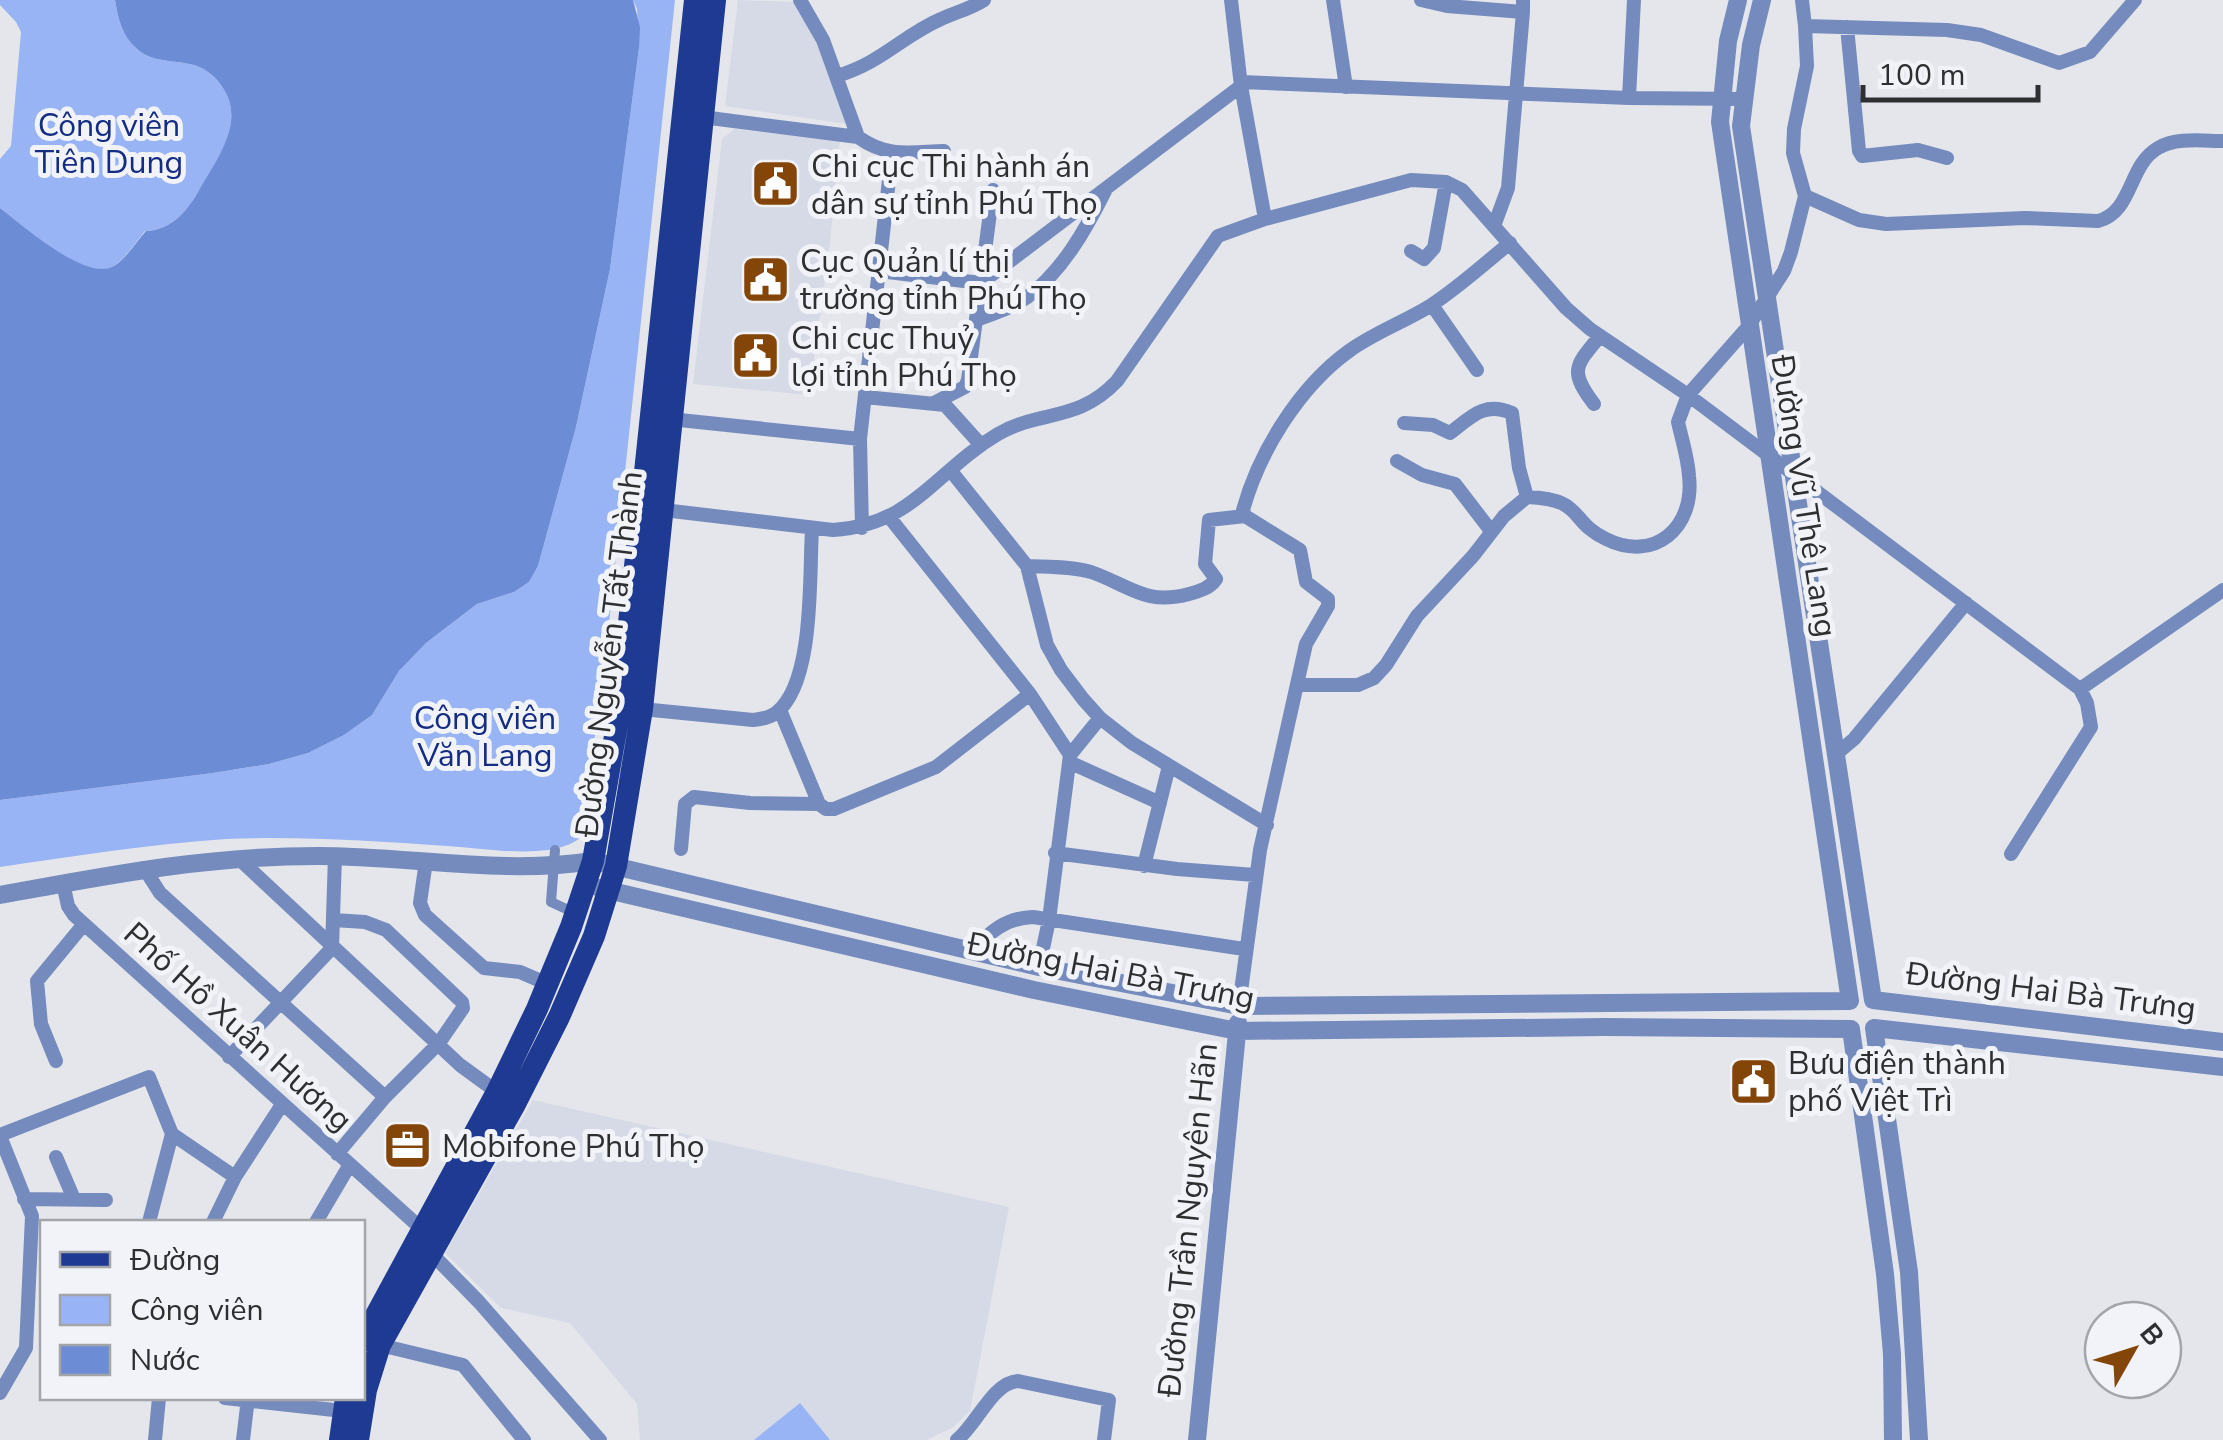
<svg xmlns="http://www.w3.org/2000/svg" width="2223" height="1440" font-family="'Nunito Sans',sans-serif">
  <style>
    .built { fill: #d5dae6 }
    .green { fill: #99b4f4 }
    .water { fill: #6d8cd6 }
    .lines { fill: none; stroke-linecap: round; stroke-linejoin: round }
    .pedestrian { stroke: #758bbd; stroke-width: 10 }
    .minor { stroke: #758bbd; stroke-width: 14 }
    .tertiary { stroke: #758bbd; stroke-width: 18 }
    .primary { stroke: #1e3a92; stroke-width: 22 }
    .labels { text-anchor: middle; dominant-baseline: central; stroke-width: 10; stroke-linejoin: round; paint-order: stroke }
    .park-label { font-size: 32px; fill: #142c82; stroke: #f1f3f8 }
    .poi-label { font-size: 32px; fill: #2e2f31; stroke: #f1f3f8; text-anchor: start }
    .street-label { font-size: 32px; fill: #2e2f31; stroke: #f1f3f8 }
  </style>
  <rect width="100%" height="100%" fill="#e4e6eb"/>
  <!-- built -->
  <path class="built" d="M738 0 794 2 809 24 847 124 725 106Z
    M734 129 840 140 830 243 809 395 693 384 722 139Z
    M533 1100 1009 1207 970 1411 952 1428 926 1440H640L637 1404 570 1323 501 1308 445 1253Z"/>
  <!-- green -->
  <path class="green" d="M0 0H115C118 18 122 36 136 48 151 63 175 60 194 65 207 69 216 77 223 88 246 123 216 161 198 192 186 213 170 230 145 231 136 242 125 259 114 266 87 284 21 224 0 208V159L11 146 21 32 16 22 0 5Z
    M633 0H675L603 680 580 838C552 861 482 848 447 846 373 841 300 836 226 839 150 844 75 856 0 867V800L213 773 269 764 308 753 344 735 372 715 399 671 426 643 477 604 514 592 529 582 538 566 576 427 610 269 639 48 637 9Z
    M800 1403 830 1440H754Z"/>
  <!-- water -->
  <path class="water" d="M115 0H633L640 27 639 48 610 269 576 427 538 566 529 582 514 592 477 604 426 643 399 671 372 715 344 735 308 753 269 764 213 773 0 800V208C21 224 87 283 114 266 126 259 136 242 146 231 170 230 186 213 198 192 216 160 246 123 223 88 216 77 207 69 194 65 175 60 151 63 136 48 122 36 118 18 115 0Z"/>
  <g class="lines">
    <!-- pedestrian -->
    <path class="pedestrian" d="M555 850 551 902 575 913"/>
    <!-- minor -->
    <path class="minor" d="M800 0 823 40 858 137
      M1231 0 1241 86 1265 219
      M1333 0 1346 87
      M1421 0 1447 6 1523 12V0
      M1802 0 1805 26
      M1847 27 1859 151 1862 156 1918 150 1947 158
      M837 76C883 62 902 36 941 19 956 12 970 9 984 0
      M1241 82 1629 98 1745 99
      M1629 98 1634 0
      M702 117 858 137C887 158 910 152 944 151
      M1805 196 1859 220 1886 224 2025 218 2098 221C2133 212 2128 165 2158 148 2176 137 2203 141 2223 141
      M1494 226 1508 188 1523 12
      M1411 251 1424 259 1434 248 1446 182
      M879 271 981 283 1241 86
      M1432 305 1477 370
      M976 320C993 314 1011 308 1026 298 1062 272 1086 229 1105 191
      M865 397 945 405 981 445
      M934 403 965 387 968 380 993 190
      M1594 404C1569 371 1575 366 1600 336
      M670 419 860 439
      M1404 423 1433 425 1450 433C1471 417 1484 401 1512 413L1519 468 1527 497
      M1397 461 1422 475 1455 484 1491 531
      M951 471 1027 566 1047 645 1061 670 1083 699 1100 718 1132 743 1267 825
      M655 509 833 530C914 525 935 471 998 434 1042 409 1077 423 1117 381L1218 236 1265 219 1411 180 1446 182 1462 190 1566 308 1590 329 1688 395 2080 689 2223 590
      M890 518 1030 694 1070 755
      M862 528 860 439 892 153
      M1027 566C1048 567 1070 566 1091 572 1129 585 1145 606 1189 594 1200 591 1210 588 1216 579L1205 564 1209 520 1245 516
      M1297 685H1358L1374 678 1386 665 1417 616 1473 556 1504 516 1527 497C1585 499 1568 521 1606 539 1654 563 1695 528 1689 476 1688 458 1682 440 1678 422L1688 395 1748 327 1784 271 1791 252 1805 196 1793 153 1794 129 1807 66 1805 26 1947 30 1981 35 2059 63 2090 52 2135 0
      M642 709 753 720C762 719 769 718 776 713 815 683 809 575 812 529
      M780 710 819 804 826 809H834L936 767 1030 694
      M1835 755 1854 739 1966 603
      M1069 762 1160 803
      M681 849 685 804 694 797 750 803 819 804
      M1055 853 1177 869 1255 875
      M2011 854 2091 727 2087 703 2080 689
      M238 858 460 1065 497 1092
      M426 861 420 903 425 915 484 968 520 972 548 984
      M1144 866 1169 766
      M144 868 160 893 385 1097
      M63 883 68 906 74 915 425 1232
      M333 920 365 922 386 930 462 1002 463 1008 439 1043 385 1097 337 1154
      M972 951C990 932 1005 918 1033 917L1244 949
      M1039 967 1049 920 1070 755 1100 718
      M1239 1006 1260 850 1306 644 1328 606V599L1306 582 1300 550 1245 516 1243 510C1259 452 1299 387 1349 351 1374 333 1404 322 1430 306 1458 288 1484 264 1510 243
      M229 1057 332 948 335 856
      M56 1061 41 1024 37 981 84 924
      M0 1135 149 1077 172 1134 235 1177
      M0 1136 32 1216 26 1348 0 1393
      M56 1157 74 1199
      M24 1199 106 1200
      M149 1222 172 1134
      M213 1222 235 1177 281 1106
      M316 1222 349 1166
      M431 1253 479 1302 600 1440
      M380 1345 463 1365 524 1440
      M225 1398 343 1411
      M155 1440 159 1398
      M243 1440 248 1398
      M957 1440C978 1423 992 1383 1018 1381L1109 1400 1104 1440"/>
    <!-- tertiary -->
    <path class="tertiary" d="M1762 0 1751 45 1741 126 1873 1000 2223 1042
      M599 888 1034 990 1237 1031 1605 1027 1851 1029 1885 1274 1892 1354 1893 1440
      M0 895C110 875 205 856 318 856 409 856 503 875 593 861L1039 967 1239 1006 1850 1001 1720 122 1728 41 1738 0
      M1197 1440 1238 1023
      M1919 1440 1909 1272 1874 1028 2223 1067"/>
    <!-- primary -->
    <path class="primary" d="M362 1341 497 1092 537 1009 571 927 593 861 620 708 695 0
      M340 1440 346 1398
      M358 1440 366 1390 380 1345 515 1104 559 1017 594 936 616 866 642 709 715 0"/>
  </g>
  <!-- icons -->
  <defs>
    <symbol id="civic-square" viewBox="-11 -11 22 22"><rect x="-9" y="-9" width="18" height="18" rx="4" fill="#844508" stroke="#f1f3f8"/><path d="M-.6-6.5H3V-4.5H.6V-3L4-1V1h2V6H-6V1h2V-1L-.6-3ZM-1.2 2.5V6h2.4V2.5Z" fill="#fff"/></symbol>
    <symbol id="office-square" viewBox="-11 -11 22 22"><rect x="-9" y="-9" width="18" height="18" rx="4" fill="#844508" stroke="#f1f3f8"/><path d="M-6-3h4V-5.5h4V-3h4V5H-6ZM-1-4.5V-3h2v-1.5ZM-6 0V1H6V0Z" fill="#fff"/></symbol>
  </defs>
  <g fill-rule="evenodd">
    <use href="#civic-square" x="748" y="156" width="55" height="55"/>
    <use href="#civic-square" x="738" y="252" width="55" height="55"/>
    <use href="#civic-square" x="728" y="328" width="55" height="55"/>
    <use href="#civic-square" x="1726" y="1054" width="55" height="55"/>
    <use href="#office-square" x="380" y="1118" width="55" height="55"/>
  </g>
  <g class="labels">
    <!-- park labels -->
    <g class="park-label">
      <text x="109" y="125">Công viên<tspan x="109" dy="37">Tiên Dung</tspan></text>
      <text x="485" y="718">Công viên<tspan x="485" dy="37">Văn Lang</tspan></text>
    </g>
    <!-- poi labels -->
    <g class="poi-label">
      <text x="811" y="166">Chi cục Thi hành án<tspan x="811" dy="37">dân sự tỉnh Phú Thọ</tspan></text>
      <text x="800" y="261">Cục Quản lí thị<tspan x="800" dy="37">trường tỉnh Phú Thọ</tspan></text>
      <text x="791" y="338">Chi cục Thuỷ<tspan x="791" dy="37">lợi tỉnh Phú Thọ</tspan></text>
      <text x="1788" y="1063">Bưu điện thành<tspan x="1788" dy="37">phố Việt Trì</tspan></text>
      <text x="442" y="1146">Mobifone Phú Thọ</text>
    </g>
    <!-- street labels -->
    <g class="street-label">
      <text transform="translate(1804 496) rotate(81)">Đường Vũ Thê Lang</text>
      <text transform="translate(609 654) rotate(-83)">Đường Nguyễn Tất Thành</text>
      <text transform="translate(1111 971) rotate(11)">Đường Hai Bà Trưng</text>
      <text transform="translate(2051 991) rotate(7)">Đường Hai Bà Trưng</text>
      <text transform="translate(238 1027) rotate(42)">Phố Hồ Xuân Hương</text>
      <text transform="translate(1188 1220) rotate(-84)">Đường Trần Nguyên Hãn</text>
    </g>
  </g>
  <!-- legend -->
  <rect x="40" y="1220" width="325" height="180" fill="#f1f3f8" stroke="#a3a5a8" stroke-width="2.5"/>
  <rect x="60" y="1252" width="50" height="15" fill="#1e3a92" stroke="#a3a5a8" stroke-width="2.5"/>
  <text x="130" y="1270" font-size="30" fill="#2e2f31">Đường</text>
  <rect x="60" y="1295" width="50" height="30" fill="#99b4f4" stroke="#a3a5a8" stroke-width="2.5"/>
  <text x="130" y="1320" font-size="30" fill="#2e2f31">Công viên</text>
  <rect x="60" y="1345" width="50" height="30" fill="#6d8cd6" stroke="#a3a5a8" stroke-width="2.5"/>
  <text x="130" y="1370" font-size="30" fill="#2e2f31">Nước</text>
  <!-- north arrow -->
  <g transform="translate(2133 1350) rotate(51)"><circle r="48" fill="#f1f3f8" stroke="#a3a5a8" stroke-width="2.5"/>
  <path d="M0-8L18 38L0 25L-18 38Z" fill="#844508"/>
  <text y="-15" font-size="28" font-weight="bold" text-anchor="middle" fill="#2e2f31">B</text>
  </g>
  <!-- scale -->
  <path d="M1863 85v15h175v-15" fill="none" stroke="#2e2f31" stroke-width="5"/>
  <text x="1878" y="85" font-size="30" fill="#2e2f31" stroke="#f1f3f8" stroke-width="8" paint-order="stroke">100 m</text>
</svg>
